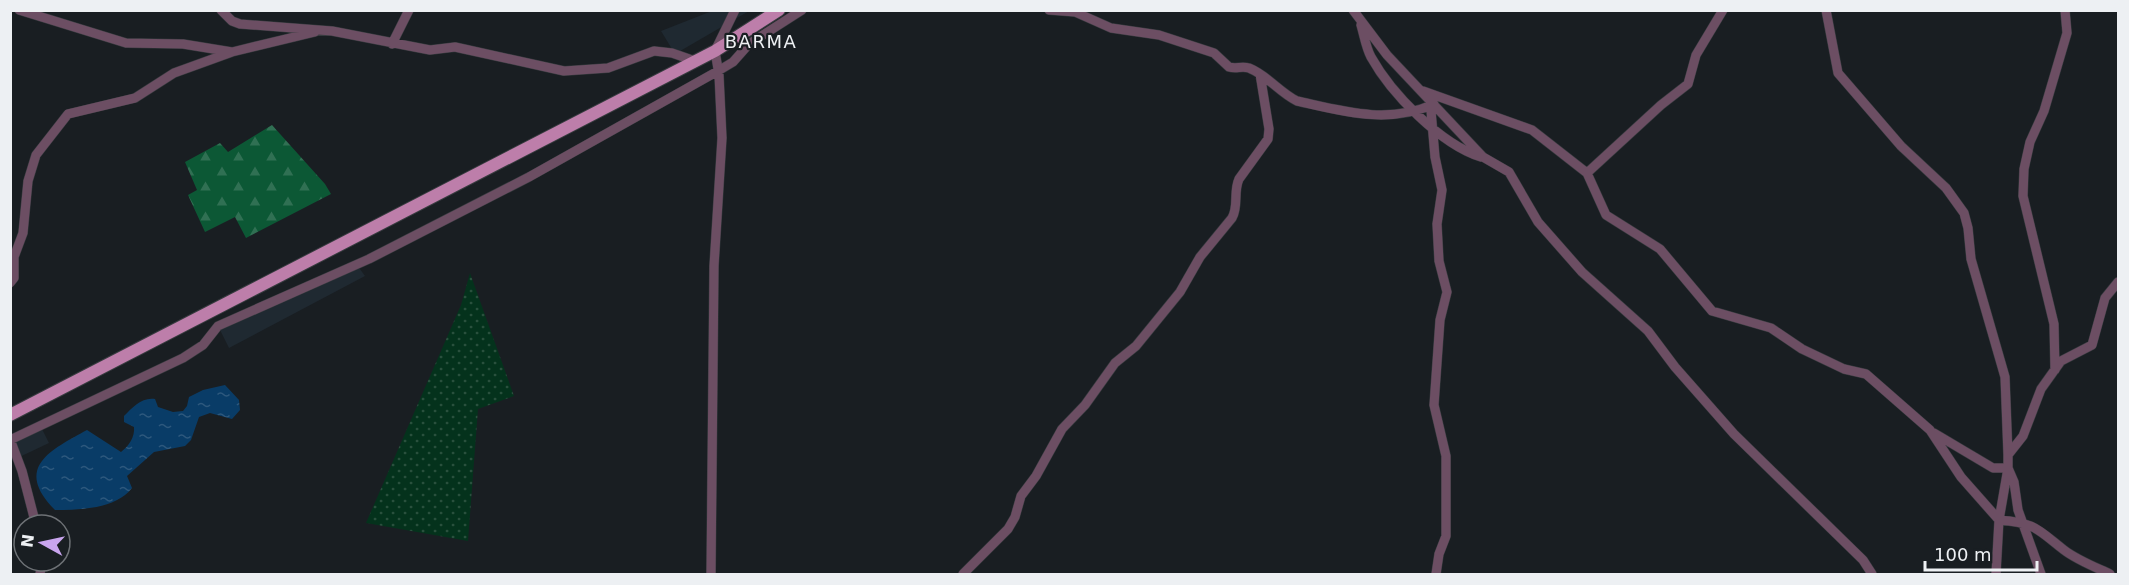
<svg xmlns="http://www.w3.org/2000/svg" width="2129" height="585" font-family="'DejaVu Sans',sans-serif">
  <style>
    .built { fill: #1f2931 }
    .grass { fill: url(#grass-dots) }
    .forest { fill: url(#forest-firs) }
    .water { fill: url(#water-ripples) }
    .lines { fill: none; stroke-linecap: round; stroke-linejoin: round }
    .minor-casing { stroke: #373b3f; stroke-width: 10 }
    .major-casing { stroke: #373b3f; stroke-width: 14 }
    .minor { stroke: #6c4e63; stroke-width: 9 }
    .major { stroke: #bd7eaa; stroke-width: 12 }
    .labels { text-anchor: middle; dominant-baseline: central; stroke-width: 4.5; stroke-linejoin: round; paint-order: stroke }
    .quarter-label { font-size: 18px; letter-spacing: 1.5px; fill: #edf0f3; stroke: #191e22 }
  </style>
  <defs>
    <pattern id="grass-dots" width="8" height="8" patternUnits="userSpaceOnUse" patternTransform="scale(1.5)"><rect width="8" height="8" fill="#04321c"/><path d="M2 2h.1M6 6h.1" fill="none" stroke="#29503d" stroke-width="1.8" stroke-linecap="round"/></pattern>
    <pattern id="forest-firs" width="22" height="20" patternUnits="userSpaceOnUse" patternTransform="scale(1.5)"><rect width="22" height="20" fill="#0c5835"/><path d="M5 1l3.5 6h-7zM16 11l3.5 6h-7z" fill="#307053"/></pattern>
    <pattern id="water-ripples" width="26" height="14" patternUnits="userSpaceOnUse" patternTransform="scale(1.5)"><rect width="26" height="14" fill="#093c67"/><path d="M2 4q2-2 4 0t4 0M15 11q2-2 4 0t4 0" fill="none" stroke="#2d587d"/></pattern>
  </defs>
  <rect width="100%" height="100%" fill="#191e22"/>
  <!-- built -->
  <path class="built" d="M712 11H749L675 54 661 31Z
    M357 265 365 276 229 348 218 326Z
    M40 425 49 443 11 461 10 440Z"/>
  <!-- grass -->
  <path class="grass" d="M470 273 514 396 478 409 468 541 366 523 461 305Z"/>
  <!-- forest -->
  <path class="forest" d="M272 125 325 184 331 194 246 238 235 217 205 232 188 195 197 190 185 162 220 143 228 152Z"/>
  <!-- water -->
  <path class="water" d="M225 385 239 400 240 410 232 419 210 413 199 417 191 440 185 446 154 452 127 476 132 488C116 509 79 510 55 510 13 467 51 450 87 430L121 452C129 446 135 437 134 427L124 422V416C133 407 142 397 155 399L158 407 173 412 183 411 187 406 189 397 203 390Z"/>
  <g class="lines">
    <defs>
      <path id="minor" d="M19 10 126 43 183 44 232 52 315 32
        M221 10 232 21 240 24 332 31 430 50 455 47 564 71 608 68 654 51 672 53 695 61
        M1049 10 1075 12 1111 28 1159 35 1214 53 1229 67C1236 69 1242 66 1249 68 1267 75 1279 92 1297 101 1342 111 1388 125 1434 104
        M1353 10 1387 55 1483 157 1509 172 1538 222 1582 272 1648 331 1675 367 1734 434 1863 560 1872 574
        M1826 10 1838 73 1901 146 1946 188 1964 213 1968 228 1971 259 2005 377 2008 455
        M1361 25C1364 35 1366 48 1371 57 1391 93 1440 144 1481 157
        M392 44 409 10
        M1423 91 1532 130 1587 173 1606 215 1660 249 1712 311 1771 328 1802 349 1844 369 1866 374 1930 430 1961 477 1999 520C2036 523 2037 529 2064 550 2077 560 2095 567 2110 574
        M1430 99 1435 157 1442 190 1437 224 1439 261 1447 292 1440 320 1434 405 1446 456V536L1439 554 1436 574
        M1587 173 1661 105 1688 84 1696 55 1723 10
        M10 283 14 278V257L23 233 28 181 36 155 68 114 135 98 174 73 232 52
        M2055 370 2054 324 2023 196 2024 169 2030 142 2044 111 2067 33 2065 10
        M1934 433 1993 468H2008L1999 520 1996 574
        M10 439 22 471 36 525
        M10 440 183 358 203 345 218 326 369 259 529 177 718 71 733 62 749 44 802 10
        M40 574 42 561
        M711 574 714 266 722 138 719 75 715 51 735 10
        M963 574 1008 529 1015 517 1021 496 1036 476 1062 429 1085 405 1115 363 1136 346 1180 292 1200 257 1232 218C1239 206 1233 192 1239 179L1268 139 1269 129 1260 74
        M2041 574 2018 510 2014 482 2008 468V455L2023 436 2041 389 2061 361 2092 345 2105 298 2118 282"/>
      <path id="major" d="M10 415 715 51 779 10"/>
    </defs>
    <!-- minor casing -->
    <use href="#minor" class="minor-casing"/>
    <!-- major casing -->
    <use href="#major" class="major-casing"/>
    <!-- minor -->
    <use href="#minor" class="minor"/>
    <!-- major -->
    <use href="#major" class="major"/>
  </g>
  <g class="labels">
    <!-- quarter labels -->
    <g class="quarter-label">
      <text x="761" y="41">BARMA</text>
    </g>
  </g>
  <!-- border -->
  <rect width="2129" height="585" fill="none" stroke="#edf0f3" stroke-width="24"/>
  <!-- north arrow -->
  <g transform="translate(42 543) rotate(278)"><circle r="28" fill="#191e22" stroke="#6e7276" stroke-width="1.5"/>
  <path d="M0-4.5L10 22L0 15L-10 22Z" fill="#c9a5ee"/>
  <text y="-9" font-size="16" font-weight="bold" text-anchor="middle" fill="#edf0f3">N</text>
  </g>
  <!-- scale -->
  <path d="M1925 561v9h112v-9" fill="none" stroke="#edf0f3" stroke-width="3"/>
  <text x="1934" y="561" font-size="18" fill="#edf0f3" stroke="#191e22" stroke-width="4.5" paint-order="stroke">100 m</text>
</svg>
